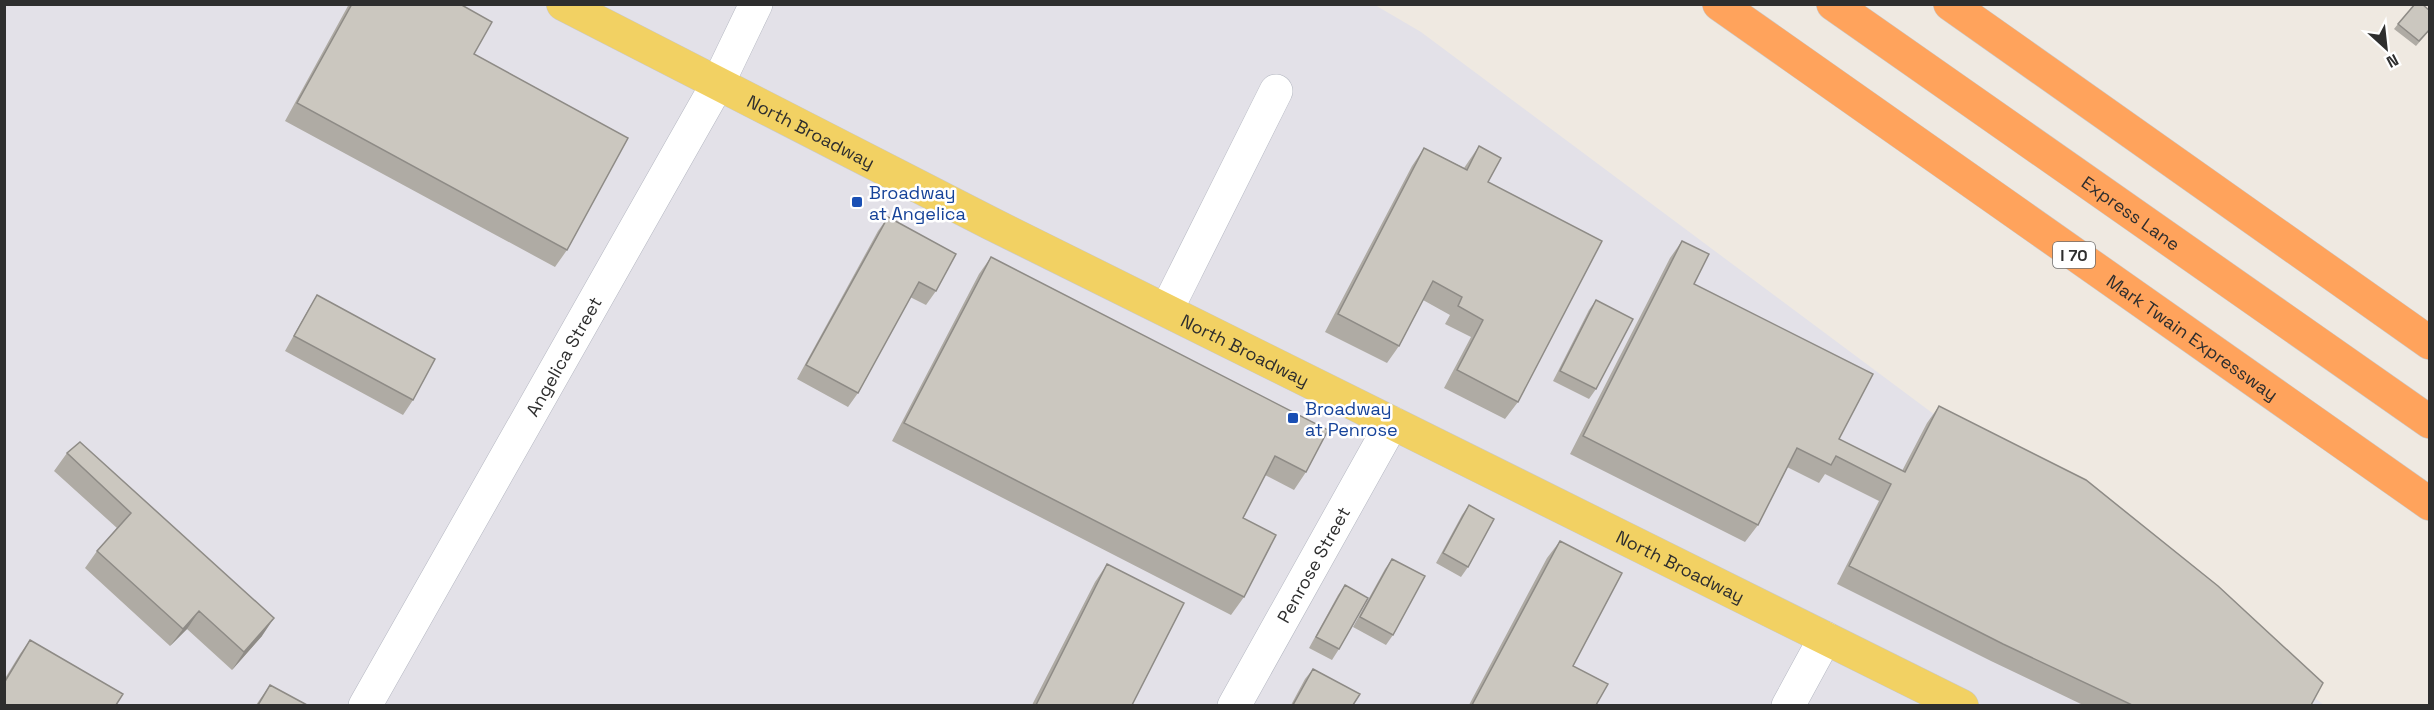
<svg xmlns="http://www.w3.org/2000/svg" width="2434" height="710" font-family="'Space Grotesk',sans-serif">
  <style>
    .industrial { fill: #e3e1e8 }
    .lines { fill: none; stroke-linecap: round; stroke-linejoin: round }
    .minor-casing { stroke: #b4b7c1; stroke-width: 34 }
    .major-casing { stroke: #c9c9c9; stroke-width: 34 }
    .highway-casing { stroke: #c9c9c9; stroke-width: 34 }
    .minor { stroke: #fff; stroke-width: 33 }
    .major { stroke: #f2d163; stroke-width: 33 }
    .highway { stroke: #ffa35c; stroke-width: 33 }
    .wall { fill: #afaba4 }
    .shaded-wall { fill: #8e8b86 }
    .building { fill: #cbc7bf; stroke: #8e8b86; stroke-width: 1.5 }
    .transit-dot { fill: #1a4fb4; stroke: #fff; stroke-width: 2 }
    .labels { text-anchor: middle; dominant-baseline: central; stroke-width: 5; stroke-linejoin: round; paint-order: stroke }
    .shield { fill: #fff; stroke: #6d6d6d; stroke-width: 1.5 }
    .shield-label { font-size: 16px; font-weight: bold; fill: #2e2e2e }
    .street-label { font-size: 18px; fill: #2e2e2e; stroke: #fff }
    .transit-label { font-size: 18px; fill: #164399; stroke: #fff; text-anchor: start }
  </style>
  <rect width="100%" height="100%" fill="#efe9e1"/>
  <!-- industrial -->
  <path class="industrial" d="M4 5H1375L1421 32 2324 705H5Z"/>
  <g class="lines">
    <defs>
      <g id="minor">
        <path d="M1167 309 1276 91"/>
        <path id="s1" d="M365 706 718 83 756 4"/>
        <path id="s2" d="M1234 706 1392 423"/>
        <path d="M1788 706 1825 638"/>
      </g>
      <g id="major">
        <path id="s3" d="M563 4 990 223 1962 706"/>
      </g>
      <g id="highway">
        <path id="s4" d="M1719 4 2430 504"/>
        <path id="s5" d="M1833 4 2430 422"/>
        <path d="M1950 4 2430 343"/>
      </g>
    </defs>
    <!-- minor casing -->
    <use href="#minor" class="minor-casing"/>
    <!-- major casing -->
    <use href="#major" class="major-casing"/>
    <!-- highway casing -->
    <use href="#highway" class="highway-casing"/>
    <!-- minor -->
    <use href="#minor" class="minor"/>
    <!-- major -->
    <use href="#major" class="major"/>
    <!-- highway -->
    <use href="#highway" class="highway"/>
  </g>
  <!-- wall -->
  <path class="wall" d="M349 4H460L474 54 567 250 555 267 285 121Z
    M2430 11V30L2416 46 2394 29 2398 24Z
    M1479 146 1488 182 1518 402 1505 419 1444 388 1471 337 1445 324 1450 315 1423 300 1399 346 1387 363 1325 332 1412 166 1424 148 1464 168Z
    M888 217 936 291 926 305 910 297 858 393 848 407 797 379 878 231Z
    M1682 241 1694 284 1839 439 1902 471 1927 423 1939 406 2311 705H2083L1991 661 1837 584 1879 501 1825 474 1819 483 1787 467 1758 525 1745 542 1570 454 1670 258Z
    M991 257 1306 472 1294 490 1265 475 1243 518 1244 597 1231 615 892 441 979 274Z
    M317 295 413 400 403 415 285 351 308 310Z
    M1596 300V389L1589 399 1553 381 1589 310Z
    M80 442 262 636 232 670 187 629 170 646 85 568 97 551 117 528 54 471 67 453Z
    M1469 505 1468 567 1461 577 1436 563 1462 515Z
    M1560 541 1573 666 1596 705H1469L1547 558Z
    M1392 559 1393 635 1386 645 1353 627 1385 569Z
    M1107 564 1132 705H1032L1095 582Z
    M1345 585 1339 649 1332 660 1309 648 1338 595Z
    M30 640 4 705V680L20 654Z
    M1313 669 1353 705H1291L1305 679Z
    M270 685 307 705H256Z"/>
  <!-- shaded-wall -->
  <path class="shaded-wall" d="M199 611 187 629 170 646 183 629Z
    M274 618 262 636 232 670 244 652Z"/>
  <!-- building -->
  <path class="building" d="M352 4H460L492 22 474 54 628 138 567 250 297 103Z
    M2415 4H2422L2430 11V29L2419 41 2398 24Z
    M1479 146 1501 158 1488 182 1602 241 1518 402 1457 370 1483 320 1458 306 1462 297 1433 281 1399 346 1338 314 1424 148 1467 170Z
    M888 217 956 254 936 291 919 282 858 393 806 365Z
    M1682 241 1709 254 1694 284 1873 374 1839 439 1905 472 1939 406 2086 480 2218 586 2323 683 2311 705H2132L2003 644 1849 566 1891 484 1836 456 1831 465 1797 448 1758 525 1583 436Z
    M991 257 1328 430 1306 472 1275 456 1243 518 1276 535 1244 597 904 423Z
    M317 295 435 359 413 400 294 336Z
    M1596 300 1633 319 1596 389 1560 371Z
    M80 442 274 618 244 652 199 611 183 629 97 551 131 513 67 453Z
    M1469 505 1494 519 1468 567 1443 553Z
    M1560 541 1622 573 1573 666 1608 684 1596 705H1472Z
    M1392 559 1425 576 1393 635 1360 617Z
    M1107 564 1184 603 1132 705H1036Z
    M1345 585 1368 598 1339 649 1316 637Z
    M30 640 123 694 116 705H4V683Z
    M1313 669 1360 694 1353 705H1293Z
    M270 685 307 705H258Z"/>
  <!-- markers -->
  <g class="transit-dot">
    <rect x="851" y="196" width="12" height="12" rx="3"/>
    <rect x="1287" y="412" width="12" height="12" rx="3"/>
  </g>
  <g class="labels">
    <!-- shield labels -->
    <rect class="shield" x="2053" y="242" width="42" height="26" rx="4.5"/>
    <g class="shield-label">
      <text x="2074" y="255">I 70</text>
    </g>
    <!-- street labels -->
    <g class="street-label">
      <text stroke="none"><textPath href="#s3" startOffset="279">North Broadway</textPath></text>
      <text stroke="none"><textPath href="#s5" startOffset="364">Express Lane</textPath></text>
      <text stroke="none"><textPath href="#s4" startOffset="579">Mark Twain Expressway</textPath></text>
      <text stroke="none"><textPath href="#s3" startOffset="765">North Broadway</textPath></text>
      <text stroke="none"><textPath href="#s1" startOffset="402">Angelica Street</textPath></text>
      <text stroke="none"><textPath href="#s2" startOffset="162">Penrose Street</textPath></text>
      <text stroke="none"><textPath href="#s3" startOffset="1251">North Broadway</textPath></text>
    </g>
    <!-- transit labels -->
    <g class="transit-label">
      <text x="869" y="192">Broadway<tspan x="869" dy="21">at Angelica</tspan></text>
      <text x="1305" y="408">Broadway<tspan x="1305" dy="21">at Penrose</tspan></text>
    </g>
  </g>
  <!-- border -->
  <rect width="2434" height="710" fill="none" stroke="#2e2e2e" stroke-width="12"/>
  <!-- north arrow -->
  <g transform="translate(2386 48) rotate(153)" stroke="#ffffff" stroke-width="4.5" paint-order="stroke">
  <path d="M0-4.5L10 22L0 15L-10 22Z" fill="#2e2e2e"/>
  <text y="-9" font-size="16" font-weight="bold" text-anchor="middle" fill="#2e2e2e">N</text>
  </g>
</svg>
